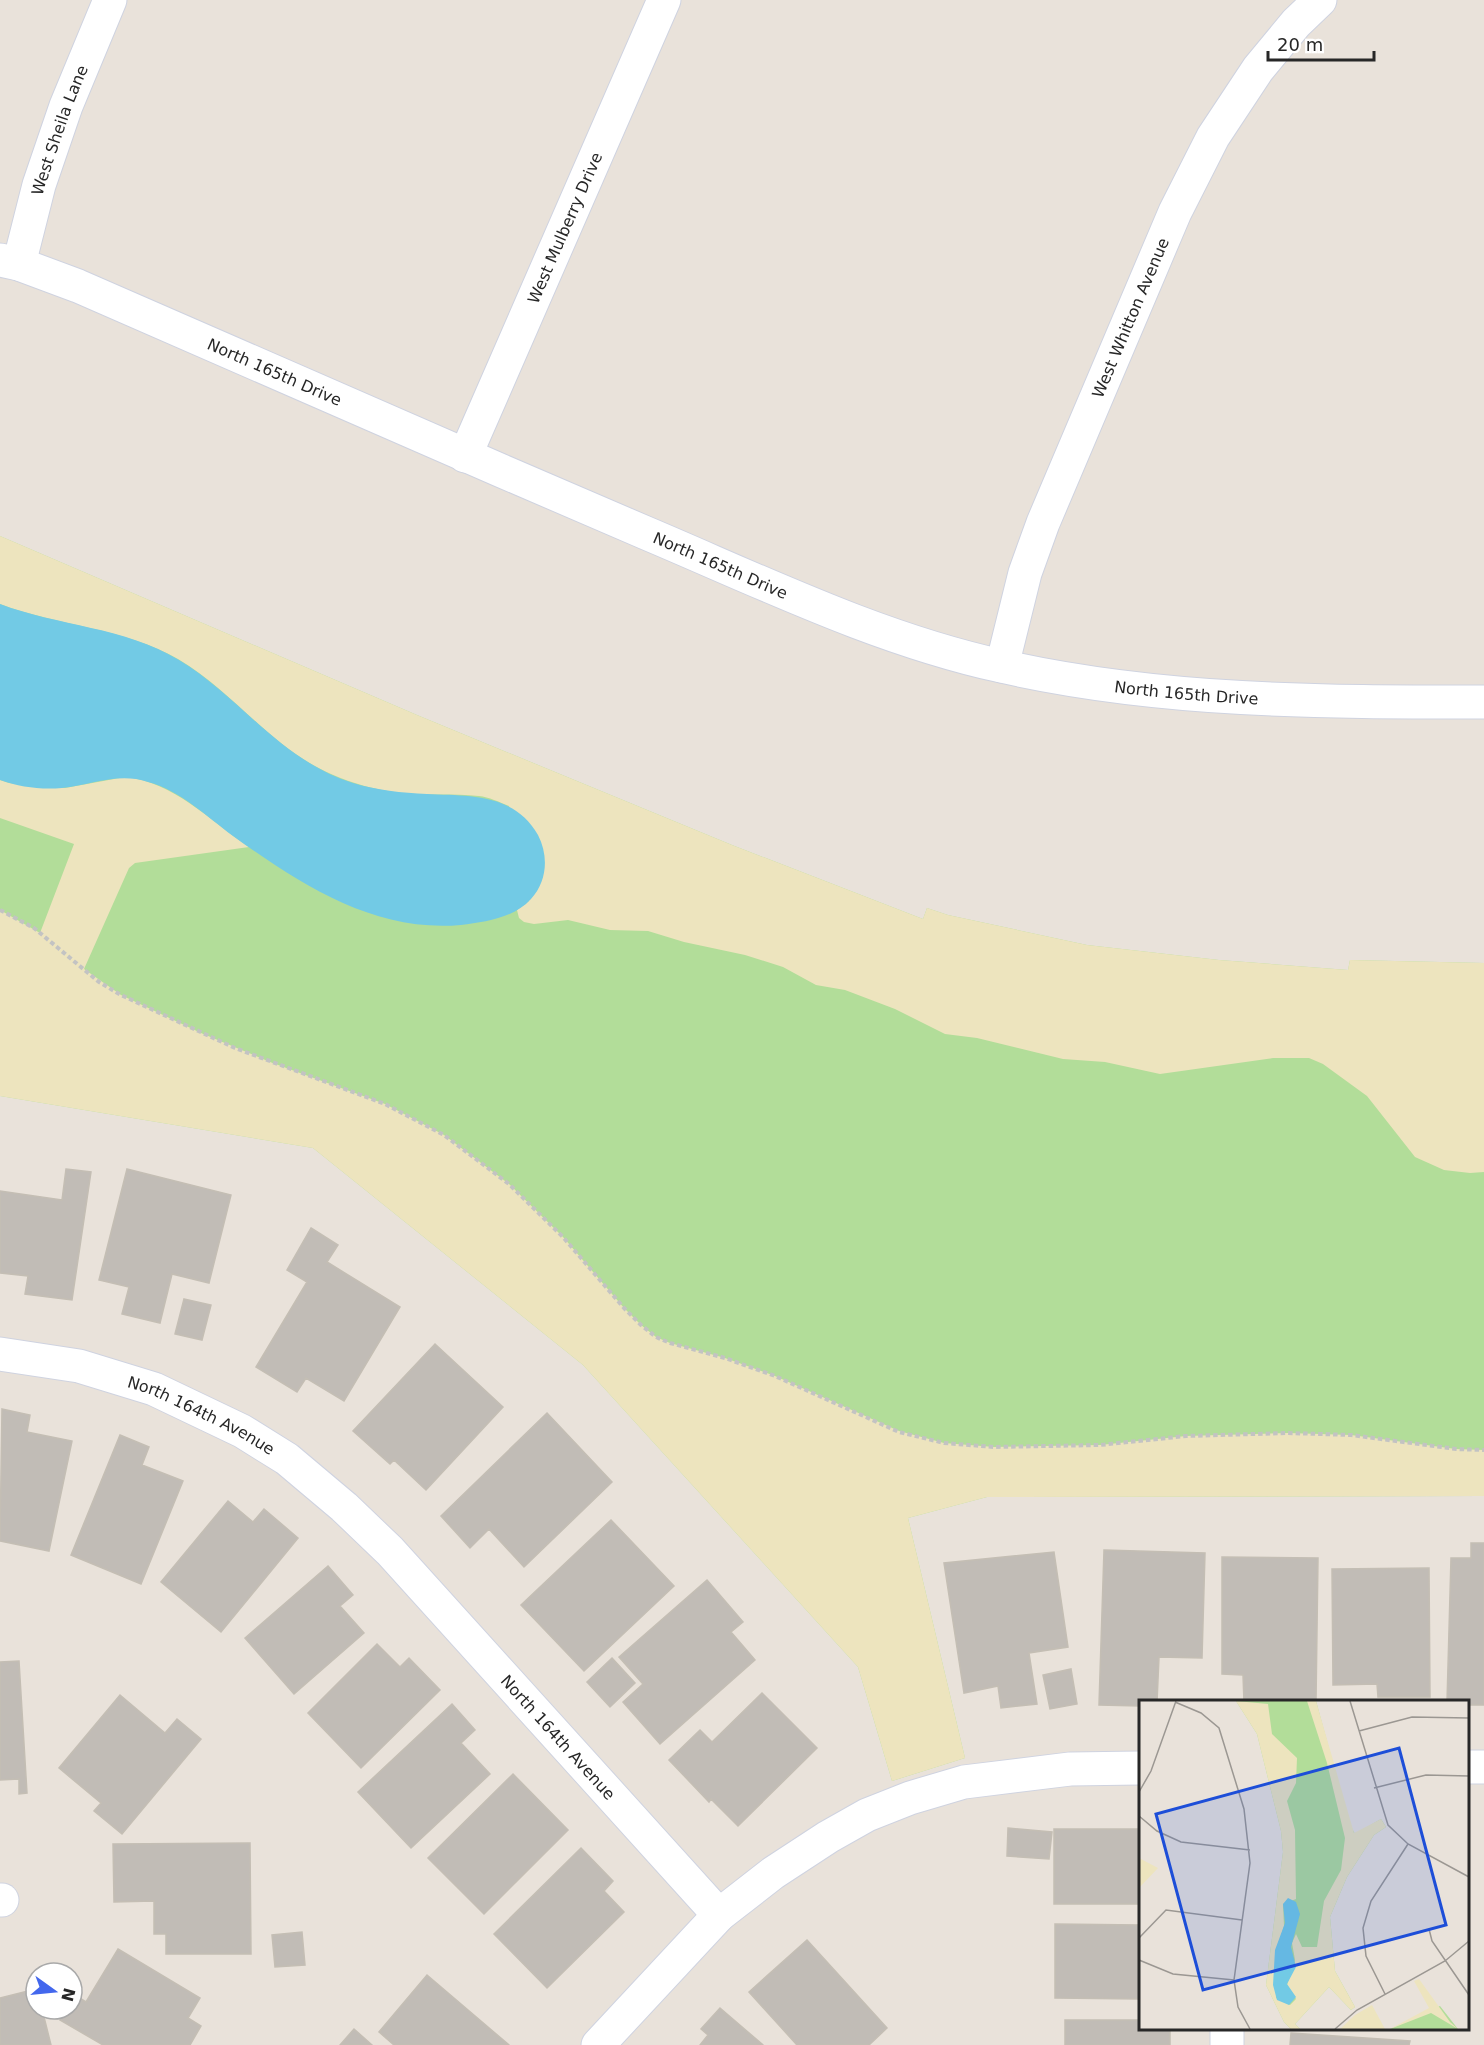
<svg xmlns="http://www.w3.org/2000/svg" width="1484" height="2045" font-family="'DejaVu Sans',sans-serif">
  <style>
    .green { fill: #b2dd99 }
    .sand { fill: #ede4be }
    .water { fill: #72cae5 }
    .building { fill: #c1bcb6; stroke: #c4beb4; stroke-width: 1.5 }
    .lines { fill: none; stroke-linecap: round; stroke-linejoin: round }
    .minor-casing { stroke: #cfd3e0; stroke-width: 35 }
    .path { stroke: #c3c3c3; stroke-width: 4; stroke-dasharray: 4.5 3; stroke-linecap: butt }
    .minor { stroke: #fff; stroke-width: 33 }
    .labels { text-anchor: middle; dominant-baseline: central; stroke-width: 5; stroke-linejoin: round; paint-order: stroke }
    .street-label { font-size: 16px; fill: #272727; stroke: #fff }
    .inset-road { fill: none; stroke: #9b9792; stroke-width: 1.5 }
    .view { fill: #1d4ed8; fill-opacity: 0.15; stroke: #1d4ed8; stroke-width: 3 }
    .inset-edge { fill: none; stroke: #272727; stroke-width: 3 }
  </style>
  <rect width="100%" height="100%" fill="#e9e2da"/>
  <!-- green -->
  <path class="green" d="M0 536 417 715 732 845 923 919 927 908 948 915 1087 945 1219 960 1348 970 1350 960 1484 963V1496L987 1497 908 1518 965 1758 892 1781 858 1667 583 1365 313 1148 0 1096Z"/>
  <!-- sand -->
  <path class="sand" d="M0 536 417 715 732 845 923 919 927 908 948 915 1087 945 1219 960 1348 970 1350 960 1484 963V1172L1470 1173 1444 1170 1415 1157 1367 1096 1323 1064 1309 1058H1273L1160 1074 1105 1062 1063 1059 977 1038 945 1034 895 1009 845 990 816 985 783 967 745 955 684 942 648 931 610 930 568 920 534 924 524 922 519 918 517 910 529 901 509 806C499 802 489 797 479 796 453 793 427 796 401 793 377 790 353 784 331 774 271 748 234 692 178 659 124 628 58 626 0 604Z
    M125 777C174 782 209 820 249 847L135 863 129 868 84 969 121 995 201 1033 270 1062 385 1104 444 1135 509 1184 563 1237 624 1308 641 1325 656 1337 670 1343 725 1358 775 1376 899 1431 944 1443 994 1447 1100 1445 1186 1436 1288 1433 1351 1435 1456 1449 1484 1450V1496L987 1497 908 1518 965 1758 892 1781 858 1667 583 1365 313 1148 0 1096V910L40 933 74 844 0 818V780L9 783 65 788Z"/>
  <!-- water -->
  <path class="water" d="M0 604C58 626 125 627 179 660 242 698 278 759 353 783 376 790 402 793 427 794 469 796 514 793 538 835 549 856 547 882 531 899 514 918 485 922 461 925 374 933 300 884 233 836 206 816 181 791 148 782 118 772 92 785 62 788 41 790 20 787 0 780Z"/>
  <!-- building -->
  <path class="building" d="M66 1169 91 1172 72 1300 25 1294 28 1276 0 1273V1191L62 1200Z
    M127 1169 231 1195 209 1283 172 1274 160 1323 122 1314 129 1287 99 1280Z
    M311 1228 338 1245 327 1262 400 1307 344 1401 306 1378 297 1392 256 1367 307 1282 287 1270Z
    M184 1299 211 1305 202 1340 175 1334Z
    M435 1344 503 1407 426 1490 394 1460 390 1464 353 1431Z
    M2 1409 30 1415 27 1432 72 1441 49 1551 0 1541Z
    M547 1413 612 1482 524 1567 489 1529 470 1548 441 1516Z
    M120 1435 149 1447 142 1465 183 1481 141 1584 71 1555Z
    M228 1501 253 1522 264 1509 298 1538 221 1632 161 1582Z
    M611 1520 674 1586 584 1671 521 1605Z
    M1471 1543H1484V1705H1468V1702H1447L1451 1558H1471Z
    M1104 1550 1205 1553 1202 1658 1159 1657 1157 1702H1140V1706L1099 1705Z
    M1054 1552 1068 1647 1029 1653 1037 1704 1001 1708 998 1686 964 1693 944 1563Z
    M1222 1557 1318 1558 1316 1702H1244L1243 1675 1222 1674Z
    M328 1566 353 1595 340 1606 364 1633 294 1694 245 1638Z
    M1429 1568 1430 1697H1378L1377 1684 1333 1685 1332 1569Z
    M707 1580 743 1622 731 1632 755 1660 660 1744 623 1702 643 1684 619 1657Z
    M377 1644 400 1667 409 1658 440 1690 361 1768 308 1713Z
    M612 1658 635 1683 610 1707 587 1682Z
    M19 1661 27 1793 19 1794V1779L0 1780V1662Z
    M1071 1669 1077 1704 1050 1709 1043 1675Z
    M762 1693 817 1748 738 1826 711 1799 709 1802 669 1760 700 1730 712 1742Z
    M120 1695 165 1733 177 1719 201 1739 122 1834 94 1811 101 1803 59 1768Z
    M452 1704 475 1730 461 1743 490 1774 411 1848 358 1792Z
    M513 1774 568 1830 484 1914 428 1858Z
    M1008 1828 1052 1832 1049 1859 1007 1856Z
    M1054 1829H1140V1904H1054Z
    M250 1843 251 1954H166V1934H154V1901L114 1902 113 1844Z
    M581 1848 613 1881 604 1891 624 1912 547 1988 494 1934Z
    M1055 1924 1140 1925V1999L1055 1998Z
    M302 1932 305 1965 275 1967 272 1935Z
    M807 1940 887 2028 869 2045H797L749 1992Z
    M118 1949 200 1998 188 2018 201 2026 190 2045H103L60 2020 67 2009H72V2000L75 1995 86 2002Z
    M427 1975 509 2045H394L379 2032Z
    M36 1989V2009H42L51 2045H0V1998Z
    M720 2008 763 2045H700L708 2035 701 2029Z
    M1065 2020H1140V2028H1170V2045H1065Z
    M354 2029 372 2045H340Z
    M1291 2033 1410 2041 1409 2045H1290Z"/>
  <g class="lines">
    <defs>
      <g id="minor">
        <path id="s1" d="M0 260 19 264 78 286C267 368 456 452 646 533 762 582 878 639 1001 666 1160 702 1322 702 1484 702"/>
        <path id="s2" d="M19 264 39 185 66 106 110 0"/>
        <path id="s3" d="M465 456 664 0"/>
        <path id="s4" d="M1002 666 1025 573 1043 523 1175 212 1213 137 1258 69 1296 23 1320 0"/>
        <path id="s5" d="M0 1354 79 1366 154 1389 242 1431 287 1459 344 1507 390 1551 719 1915"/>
        <path d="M1468 1767H1484"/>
        <path d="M0 1900H2"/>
        <path d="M598 2045 719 1915 773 1873 828 1837 867 1815 910 1798 964 1782 1070 1769 1140 1768"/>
        <path d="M1227 2045V2028"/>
      </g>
    </defs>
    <!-- minor casing -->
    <use href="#minor" class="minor-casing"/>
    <!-- path -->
    <path class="path" d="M0 910 34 928 99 982 121 995 235 1048 385 1104 444 1135 509 1184 563 1237 624 1308 641 1325 656 1337 670 1343 725 1358 775 1376 899 1432 944 1443 994 1447 1100 1445 1186 1436 1288 1433 1351 1435 1456 1449 1484 1450"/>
    <!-- minor -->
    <use href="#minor" class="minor"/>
  </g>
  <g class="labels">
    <!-- street labels -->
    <g class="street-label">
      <text stroke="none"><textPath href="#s2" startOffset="140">West Sheila Lane</textPath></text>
      <text stroke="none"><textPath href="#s3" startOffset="249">West Mulberry Drive</textPath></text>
      <text stroke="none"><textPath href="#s4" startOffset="372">West Whitton Avenue</textPath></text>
      <text stroke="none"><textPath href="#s1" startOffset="297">North 165th Drive</textPath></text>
      <text stroke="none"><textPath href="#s1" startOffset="783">North 165th Drive</textPath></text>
      <text stroke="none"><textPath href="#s1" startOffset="1269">North 165th Drive</textPath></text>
      <text stroke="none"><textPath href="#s5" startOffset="212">North 164th Avenue</textPath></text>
      <text stroke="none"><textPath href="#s5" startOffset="698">North 164th Avenue</textPath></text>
    </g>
  </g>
  <!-- overview -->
  <g transform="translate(1139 1700)">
    <rect width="330" height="330" fill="#e9e2da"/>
    <path d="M97 1H177L211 125 216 134 242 119 247 127 235 135 208 177 191 217 196 271 216 307 212 310 190 287 156 324 161 329H152L145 322 127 285 144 152 142 131 118 34ZM301 306 319 329H251Z" fill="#b2dd99"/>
    <path d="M97 1 129 4 133 34 158 58 157 83 148 101 156 130 157 199 144 204 145 226 136 256 137 298 151 305 157 299 148 285 156 260 153 243 157 234 163 247H178L185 201 202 170 206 138 188 63 168 1H177L215 133 242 119 247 127 235 135 208 177 191 217 196 271 216 307 212 310 190 287 156 324 161 329H152L145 322 127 285 144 152 142 131 118 34ZM0 158 19 168 0 188ZM280 279 311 322 319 329 292 313 251 329 290 308 275 281ZM233 305 246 329H201L216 315Z" fill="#ede4be"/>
    <path d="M149 198 157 202 161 214 152 247 157 267 148 284 157 297 150 305 138 300 134 285 136 250 146 223 144 204Z" fill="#72cae5"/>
    <path class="inset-road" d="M211 1 249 125 269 144 330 177M36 2 62 13 80 28 105 109 111 163 95 280 99 307 111 329M220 31 273 17 330 18M235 88 287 75 330 76M0 92 12 71 37 1M0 116 18 131 42 142 111 150M290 229 293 241 330 295M0 238 27 210 103 220M0 260 34 274 95 280M246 294 227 256 224 228 232 201 269 144M196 329 218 310 306 261 330 241"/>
    <path class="view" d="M260 48 307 225 64 290 17 114Z"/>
    <rect width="330" height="330" class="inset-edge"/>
  </g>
  <!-- north arrow -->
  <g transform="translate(54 1991) rotate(105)"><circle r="28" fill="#ffffff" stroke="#a9a9a9" stroke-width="1.5"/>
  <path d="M0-4.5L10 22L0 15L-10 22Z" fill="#4367ed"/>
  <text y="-9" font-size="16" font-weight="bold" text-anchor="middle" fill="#272727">N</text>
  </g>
  <!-- scale -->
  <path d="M1268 51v9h106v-9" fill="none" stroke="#272727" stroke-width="3"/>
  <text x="1277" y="51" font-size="18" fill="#272727" stroke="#ffffff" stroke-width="4.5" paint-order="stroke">20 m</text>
</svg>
